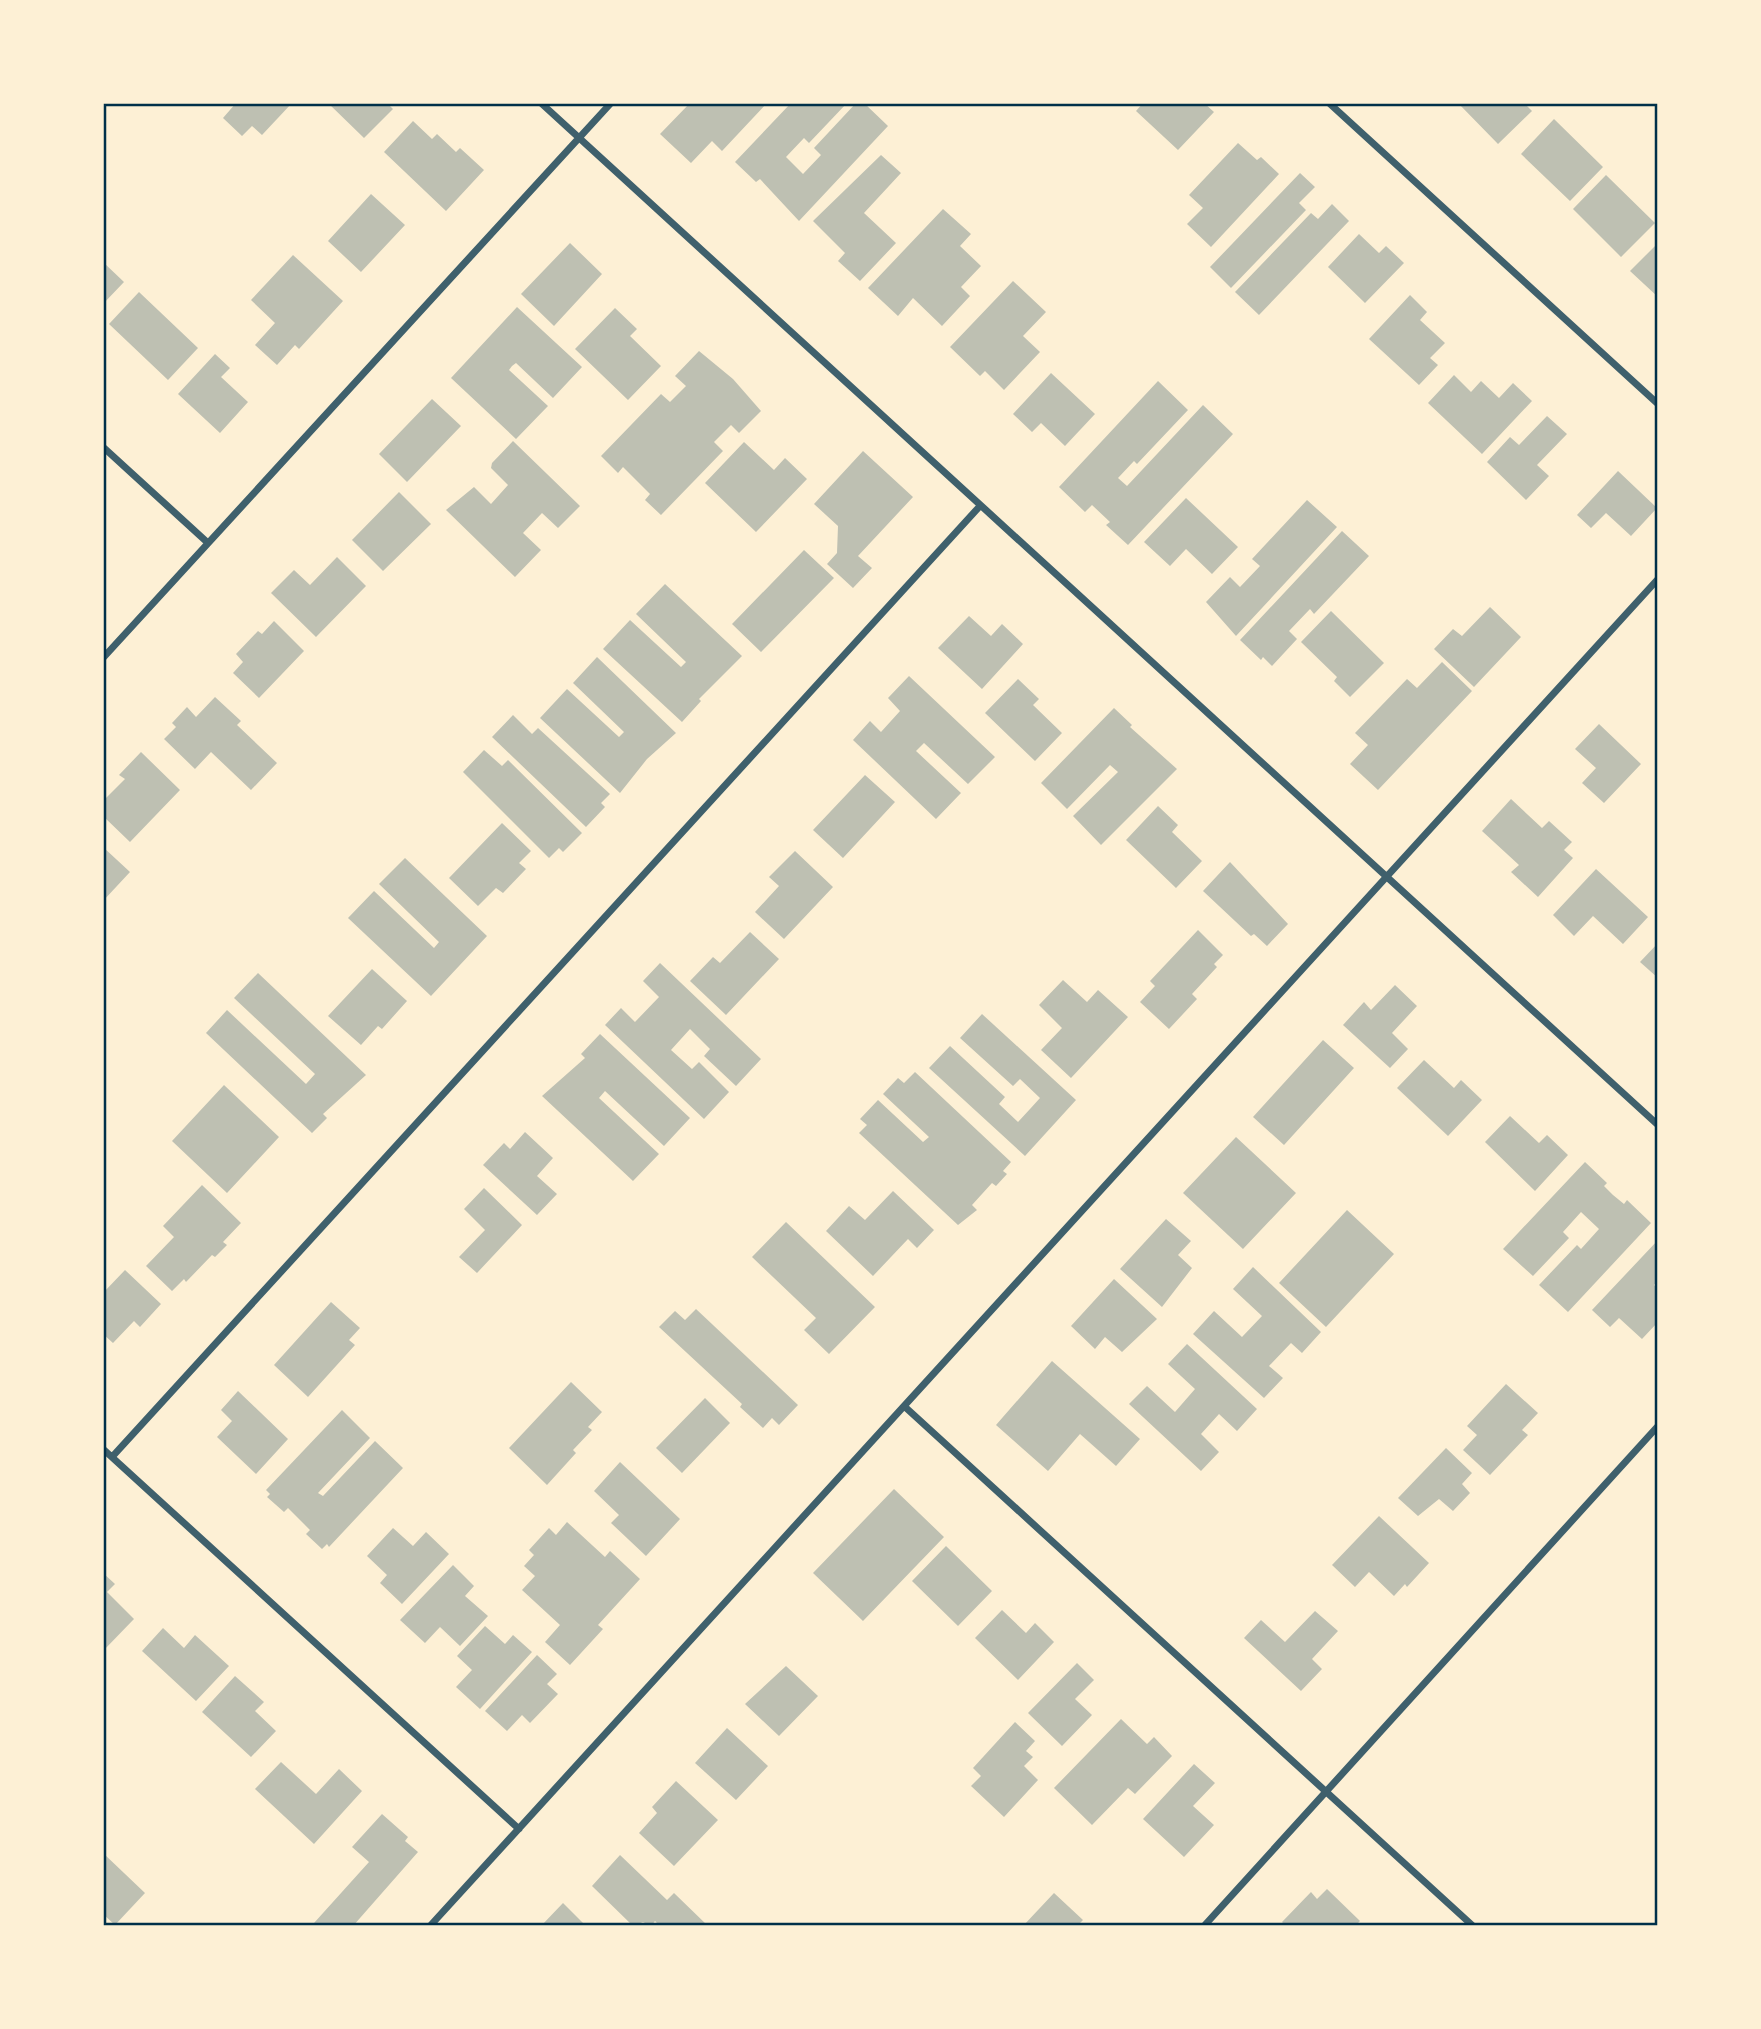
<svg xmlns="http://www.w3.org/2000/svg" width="1761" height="2029" font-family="'PT Sans',sans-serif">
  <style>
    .building { fill: #bec0b2 }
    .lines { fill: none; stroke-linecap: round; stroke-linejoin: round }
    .minor { stroke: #3f606c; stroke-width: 7 }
    .neatline { fill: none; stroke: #003049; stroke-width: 2.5 }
  </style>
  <rect width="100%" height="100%" fill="#fdf0d5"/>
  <!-- building -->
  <path class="building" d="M236 103H292L262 135 252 126 242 136 223 118Z
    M328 103H387L393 109 364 138Z
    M690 103H767L722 151 712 141 691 163 660 134Z
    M791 103H847L809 143 804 138 786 157 803 174 821 155 814 148 856 103H864L888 126 799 221 760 179 756 182 735 162Z
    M1143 103H1204L1214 112 1178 150 1136 111Z
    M1458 103H1524L1532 111 1498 144Z
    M1554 119 1603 167 1570 201 1521 154Z
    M413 121 432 139 437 134 456 152 460 148 484 170 446 211 384 152Z
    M1238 143 1257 160 1261 157 1279 174 1211 247 1187 224 1203 208 1189 195Z
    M881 155 901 173 864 213 896 243 860 281 838 261 845 253 813 221Z
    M1300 173 1315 187 1299 203 1306 210 1231 288 1210 267Z
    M1606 175 1655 223 1621 257 1573 209Z
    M371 194 405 225 361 272 328 241Z
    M1332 204 1349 221 1259 315 1235 292 1311 213 1318 219Z
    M943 209 971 234 960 246 981 266 961 287 970 296 942 326 913 298 898 316 868 288Z
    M1359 234 1379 253 1386 246 1404 263 1365 303 1328 267Z
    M570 243 602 274 554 326 521 294Z
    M1658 243V297L1630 271Z
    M293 255 343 301 299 349 295 345 277 365 255 345 275 323 251 300Z
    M103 262 124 282 103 304Z
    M1013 281 1046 312 1023 336 1040 352 1004 390 985 371 980 376 950 347Z
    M139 292 198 348 168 380 109 324Z
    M1410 295 1427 312 1420 320 1445 343 1430 358 1438 365 1419 385 1369 339Z
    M517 307 582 367 553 398 516 363 512 366 509 370 548 406 516 439 451 378Z
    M615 308 637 329 630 336 661 366 628 400 575 349Z
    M699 351 733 379 761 411 739 433 731 425 714 442 723 451 661 515 645 500 650 494 623 467 618 473 601 456 661 394 670 402 686 386 675 376Z
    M215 354 230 368 221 377 248 402 220 433 178 394Z
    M1051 373 1095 414 1065 446 1041 423 1032 432 1013 414Z
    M1454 375 1471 392 1481 381 1499 398 1513 383 1532 401 1482 454 1428 403Z
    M1158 381 1188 410 1137 464 1134 461 1118 478 1127 486 1203 405 1233 434 1128 545 1106 525 1110 522 1092 505 1085 512 1059 487Z
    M432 399 461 426 407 482 379 454Z
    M1547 416 1567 434 1537 465 1549 476 1526 500 1487 462 1510 437 1519 445Z
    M513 441 580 506 558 528 542 513 523 533 541 550 515 577 446 510 474 487 491 504 508 485 491 468 492 463Z
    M744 442 774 470 785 458 807 479 756 532 705 483Z
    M863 451 913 497 858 556 872 568 853 588 827 564 837 553 838 526 814 504Z
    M1618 471 1657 508 1631 536 1606 513 1591 528 1577 515Z
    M399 492 431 524 383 571 352 540Z
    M1186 498 1238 547 1212 574 1186 549 1170 566 1144 542Z
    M1307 500 1337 527 1236 636 1206 602 1230 577 1240 587 1260 566 1252 559Z
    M1342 531 1369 556 1314 614 1310 609 1289 631 1297 639 1272 666 1263 657 1261 660 1240 640Z
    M804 550 834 578 761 652 732 624Z
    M337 557 366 586 316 637 271 593 294 570 310 585Z
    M665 584 742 656 699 699 701 701 682 722 603 649 630 620 681 667 686 662 636 614Z
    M1490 607 1521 637 1474 687 1434 649 1453 629 1462 636Z
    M1331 611 1384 663 1350 697 1334 681 1337 677 1301 642Z
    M969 616 991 636 1002 624 1023 644 982 689 938 648Z
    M274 621 304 651 259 698 233 673 243 662 236 654 258 631 262 634Z
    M597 657 676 733 647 759 620 793 540 718 567 689 619 737 624 732 573 683Z
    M1442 662 1472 691 1378 790 1350 764 1368 745 1355 733 1407 679 1417 688Z
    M909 676 995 757 968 784 924 743 916 751 961 793 936 819 853 740 870 721 881 732 900 711 888 698Z
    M1018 679 1039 699 1033 705 1062 733 1035 761 985 713Z
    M215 697 241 721 237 725 277 763 251 790 211 752 195 769 164 739 176 727 172 723 187 707 196 717Z
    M1114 708 1132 725 1130 727 1177 769 1101 845 1073 816 1118 772 1110 765 1067 809 1041 783Z
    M513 715 532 734 538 728 610 794 601 803 605 807 586 827 492 737Z
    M1599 724 1641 764 1604 803 1582 783 1596 768 1575 749Z
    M484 750 502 766 508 760 582 833 563 852 559 848 549 858 463 772Z
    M141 752 180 790 130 842 103 816V801L125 779 119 775Z
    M865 775 895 802 843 858 813 830Z
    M1511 799 1542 828 1549 821 1572 842 1564 850 1573 858 1538 897 1511 872 1519 865 1482 831Z
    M1158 806 1178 825 1172 832 1202 861 1176 888 1126 840Z
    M502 823 531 851 519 863 526 869 503 893 496 888 478 906 449 878Z
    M103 847 130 872 103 901Z
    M795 851 833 887 784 939 755 912 779 886 769 877Z
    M405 858 487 936 431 996 348 918 374 891 434 948 439 942 379 884Z
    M1230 862 1288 924 1267 946 1254 934 1251 936 1203 891Z
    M1596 869 1648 917 1623 944 1593 916 1574 936 1553 915Z
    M1198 930 1223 955 1214 964 1217 967 1192 994 1197 999 1169 1029 1140 1002 1155 986 1150 981Z
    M750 932 779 959 726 1015 690 981 713 957 720 963Z
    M1658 943V978L1640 962Z
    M660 963 761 1059 736 1086 704 1056 710 1049 690 1029 671 1050 692 1069 699 1062 729 1092 704 1119 605 1025 621 1008 635 1022 659 997 643 981Z
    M372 969 407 1001 382 1029 378 1026 361 1045 328 1016Z
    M258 973 366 1075 323 1114 327 1118 312 1133 206 1033 227 1010 306 1084 315 1074 234 998Z
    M1063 980 1087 1002 1098 990 1128 1017 1071 1078 1041 1050 1062 1028 1039 1005Z
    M1395 985 1417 1006 1392 1033 1408 1049 1390 1068 1343 1025 1364 1002 1371 1010Z
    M982 1014 1076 1100 1025 1156 929 1068 950 1046 1005 1097 999 1104 1018 1122 1030 1109 1040 1098 1020 1079 1013 1086 960 1038Z
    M600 1034 690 1118 664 1146 605 1091 599 1098 659 1154 633 1181 542 1096 585 1058 581 1054Z
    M1323 1040 1354 1068 1284 1145 1253 1117Z
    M1424 1060 1454 1088 1461 1080 1482 1100 1448 1136 1397 1088Z
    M915 1072 1011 1162 1003 1171 1007 1174 996 1186 992 1183 972 1205 977 1210 958 1225 859 1133 867 1125 860 1119 878 1100 923 1142 929 1137 883 1094 898 1078 904 1083Z
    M224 1085 279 1137 227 1193 172 1141Z
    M1510 1116 1539 1143 1547 1135 1568 1155 1535 1191 1485 1142Z
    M525 1132 553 1158 537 1176 557 1194 537 1215 483 1165 504 1143 510 1149Z
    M1236 1137 1296 1193 1243 1249 1183 1193Z
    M1585 1162 1607 1183 1604 1186 1613 1195 1624 1204 1627 1200 1651 1223 1568 1312 1539 1285 1577 1245 1581 1249 1599 1229 1581 1212 1563 1232 1569 1238 1533 1276 1503 1249Z
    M202 1185 241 1223 223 1242 227 1245 215 1257 212 1255 186 1282 184 1279 172 1291 146 1266 174 1237 163 1226Z
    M484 1188 522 1225 477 1273 459 1257 485 1230 464 1209Z
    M893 1191 934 1230 917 1248 908 1239 873 1276 826 1231 849 1206 865 1220Z
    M1347 1210 1394 1254 1326 1327 1279 1283Z
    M1166 1219 1191 1241 1178 1255 1192 1268 1162 1307 1120 1269Z
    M786 1222 875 1307 829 1354 804 1330 816 1318 752 1257Z
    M1658 1240V1280L1654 1285 1658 1289V1322L1642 1339 1619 1318 1610 1327 1592 1310Z
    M1253 1267 1321 1332 1302 1353 1291 1343 1269 1366 1283 1378 1264 1398 1193 1334 1214 1311 1242 1337 1262 1316 1233 1289Z
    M125 1270 161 1304 140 1327 134 1321 113 1343 103 1334V1293Z
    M1114 1279 1157 1319 1122 1352 1105 1337 1095 1349 1071 1326Z
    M331 1302 360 1328 349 1340 355 1345 308 1397 274 1365Z
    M696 1309 798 1405 779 1425 772 1418 763 1428 740 1407 742 1404 659 1327 675 1311 685 1320Z
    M1187 1344 1257 1409 1237 1431 1219 1414 1201 1434 1219 1452 1201 1471 1129 1404 1147 1386 1175 1412 1195 1389 1168 1364Z
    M1052 1361 1140 1439 1116 1466 1080 1434 1048 1471 996 1425Z
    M571 1382 602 1412 588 1427 592 1430 573 1450 576 1453 547 1485 509 1448Z
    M1506 1384 1538 1413 1522 1430 1528 1435 1490 1475 1463 1450 1477 1435 1467 1426Z
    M238 1391 288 1439 256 1474 217 1437 232 1421 221 1410Z
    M705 1398 730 1423 682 1473 656 1448Z
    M342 1410 370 1438 318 1493 323 1496 375 1441 403 1468 329 1547 327 1544 322 1549 306 1534 310 1530 288 1508 284 1512 267 1497 270 1494 266 1490Z
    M1446 1448 1472 1473 1462 1484 1470 1493 1453 1511 1439 1499 1418 1516 1398 1498Z
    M620 1462 680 1519 646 1556 611 1523 619 1515 594 1491Z
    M894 1489 944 1537 863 1621 813 1573Z
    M1379 1516 1429 1563 1407 1587 1405 1584 1394 1596 1369 1572 1355 1587 1332 1565Z
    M567 1522 605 1557 610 1551 640 1579 598 1625 603 1629 570 1665 545 1642 560 1625 522 1590 535 1576 524 1566 534 1555 529 1550 549 1528 556 1535Z
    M393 1528 413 1546 426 1532 449 1554 402 1604 380 1583 387 1575 367 1556Z
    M946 1546 992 1591 958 1626 912 1581Z
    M453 1565 474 1586 465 1596 488 1616 460 1646 440 1627 425 1643 400 1620Z
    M103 1573 115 1584 107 1592 134 1619 103 1651Z
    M1002 1610 1026 1633 1035 1623 1054 1642 1018 1680 975 1638Z
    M1315 1611 1338 1631 1312 1659 1322 1669 1301 1691 1244 1638 1261 1620 1285 1642Z
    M485 1626 505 1644 513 1635 532 1652 480 1709 456 1687 472 1670 457 1656Z
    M163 1628 184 1648 195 1635 229 1666 196 1701 142 1651Z
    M537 1655 557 1674 547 1684 558 1694 530 1723 522 1715 507 1731 485 1711Z
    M1077 1663 1094 1680 1075 1699 1092 1715 1062 1746 1028 1713Z
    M786 1666 818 1696 779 1736 745 1704Z
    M235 1676 264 1702 255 1711 276 1731 251 1757 202 1712Z
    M1121 1719 1147 1744 1154 1737 1172 1756 1135 1794 1128 1788 1092 1825 1054 1788Z
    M1015 1722 1035 1741 1026 1751 1033 1757 1024 1766 1038 1780 1004 1817 971 1786 981 1776 973 1768Z
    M727 1728 768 1766 736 1800 695 1763Z
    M281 1762 316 1794 339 1769 362 1791 314 1844 255 1789Z
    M1194 1764 1215 1783 1193 1806 1214 1825 1184 1857 1143 1819Z
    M676 1781 718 1820 674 1866 639 1833 657 1813 652 1807Z
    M382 1814 408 1837 405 1841 418 1852 353 1926H317L314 1923 369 1862 352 1847Z
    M103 1853 145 1893 115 1925 103 1914Z
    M620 1855 667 1900 674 1893 708 1926H660L655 1921 651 1926 643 1922 633 1926 592 1886Z
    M1327 1889 1360 1921 1355 1926H1286L1282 1922 1311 1892 1317 1899Z
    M1054 1893 1083 1920 1077 1926H1023Z
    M563 1903 586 1926H541Z"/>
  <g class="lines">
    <!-- minor -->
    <path class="minor" d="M541 103 1658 1125
      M1329 103 1658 404
      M103 447 208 543
      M103 658 611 103
      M904 1406 1473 1926
      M103 1449 519 1829
      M112 1457 980 506
      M430 1926 1658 579
      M1204 1926 1658 1426"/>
  </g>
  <!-- border -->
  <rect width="1761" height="2029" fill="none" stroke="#fdf0d5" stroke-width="210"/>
  <rect x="105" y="105" width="1551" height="1819" class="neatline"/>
</svg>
